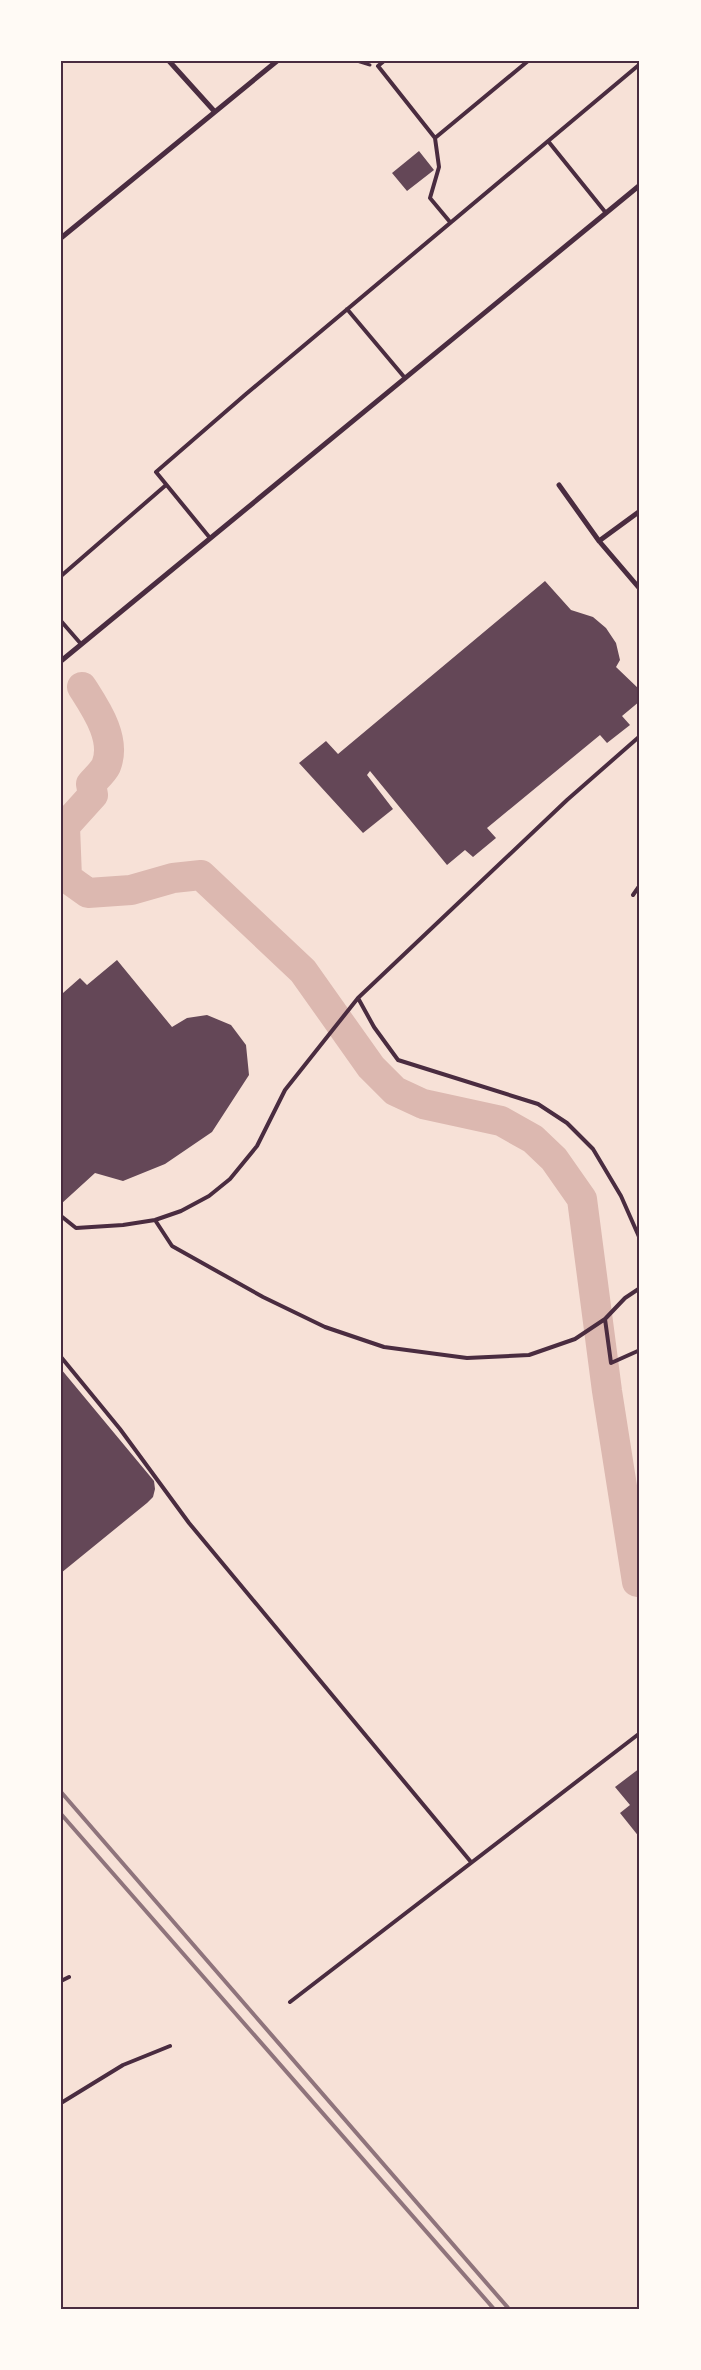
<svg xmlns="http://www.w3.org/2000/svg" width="701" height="2370" font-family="Karla,sans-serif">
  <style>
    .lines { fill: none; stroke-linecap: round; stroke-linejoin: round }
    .river { stroke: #dcb8b0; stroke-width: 30 }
    .building { fill: #644757 }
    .path { stroke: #4a2c40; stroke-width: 3 }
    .service { stroke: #4a2c40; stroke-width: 4 }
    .minor { stroke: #4a2c40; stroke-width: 5 }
    .rail { stroke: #8f747c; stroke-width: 4 }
    .neatline { fill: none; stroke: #4a2c40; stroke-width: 2 }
  </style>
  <rect width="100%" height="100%" fill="#f7e1d7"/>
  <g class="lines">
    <!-- river -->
    <path class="river" d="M82 687C96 709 117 739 106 766 103 772 96 778 91 784L93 795 65 826 67 878 88 893 131 890 173 878 201 875 303 971 371 1067 395 1091 423 1104 501 1121 533 1139 554 1159 582 1199 607 1391 637 1582"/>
  </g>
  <!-- building -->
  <path class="building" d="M419 151 434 170 407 191 392 173Z
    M545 581 571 610 593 617 606 628 616 643 620 660 616 667 640 690V701L622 716 630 725 607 743 600 735 487 828 496 838 473 857 465 850 447 865 370 771 367 775 393 809 363 833 299 763 326 741 338 754Z
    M117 960 172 1027 187 1018 207 1015 231 1025 246 1045 249 1075 212 1132 165 1164 123 1181 95 1173 61 1204V991L63 993 80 978 87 985Z
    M61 1369 154 1481 155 1489 153 1497 147 1503 61 1573Z
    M640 1768V1838L620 1813 630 1805 615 1787Z"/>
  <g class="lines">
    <!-- path -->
    <path class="path" d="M357 61 370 65"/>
    <!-- service -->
    <path class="service" d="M384 61 378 66 435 138
      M548 141 606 213
      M450 222 430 198 439 167 435 138 528 61
      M347 309 405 378
      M210 538 156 472 246 394 640 64
      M61 576 166 485
      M61 621 81 644
      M633 895 640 885
      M358 998 374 1027 398 1060 538 1104 567 1123 593 1149 621 1196 640 1239
      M61 1216 76 1228 123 1225 155 1220 181 1211 209 1196 230 1179 257 1146 285 1090 358 998 567 800 640 736
      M155 1220 172 1246 263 1297 325 1327 384 1347 467 1358 529 1355 575 1339 605 1319
      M640 1288 625 1298 605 1319 611 1363 640 1350
      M61 1357 120 1429 189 1523 471 1862
      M61 1981 69 1977
      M290 2002 640 1733
      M61 2103 123 2065 170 2046"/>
    <!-- minor -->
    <path class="minor" d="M169 61 215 112
      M61 238 277 61
      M559 485 599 541 640 589
      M599 541 640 511
      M61 661 640 185"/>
    <!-- rail -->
    <path class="rail" d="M61 1792 509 2309
      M61 1814 494 2309"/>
  </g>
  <!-- border -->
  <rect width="701" height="2370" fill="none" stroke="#fffaf5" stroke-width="125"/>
  <rect x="62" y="62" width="576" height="2246" class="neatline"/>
</svg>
